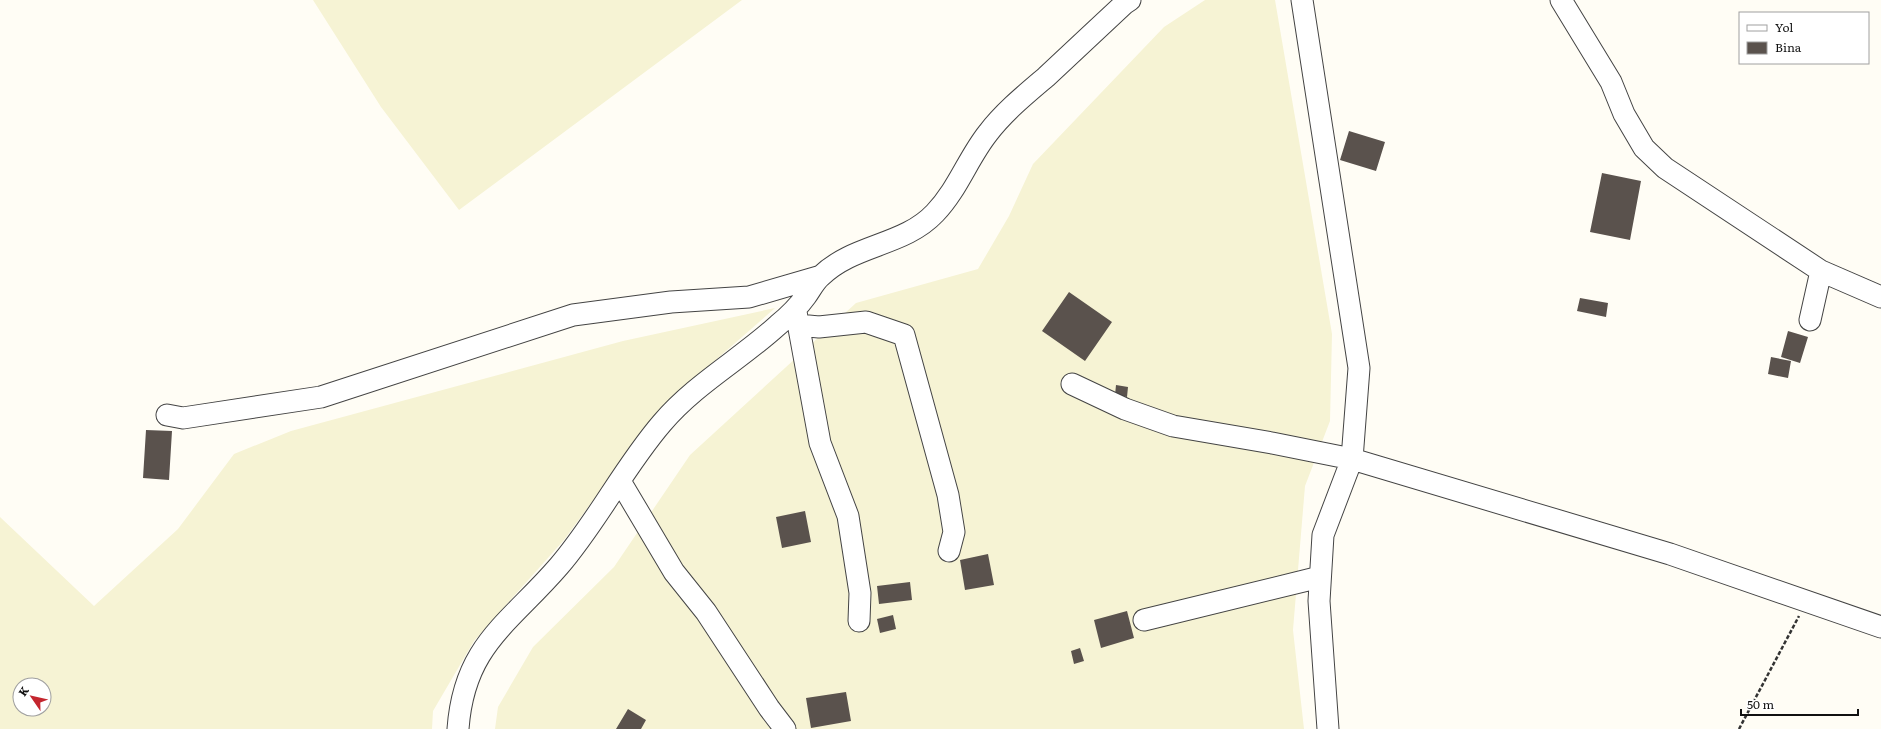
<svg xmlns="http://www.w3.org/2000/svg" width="1881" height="729" font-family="Literata,serif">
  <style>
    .farmland { fill: #f6f3d4; fill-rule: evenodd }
    .building { fill: #5a524d }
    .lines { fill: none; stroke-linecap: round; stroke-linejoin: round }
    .minor-casing { stroke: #444; stroke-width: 23 }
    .path { stroke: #333; stroke-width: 2.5; stroke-dasharray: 4 2; stroke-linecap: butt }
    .minor { stroke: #fff; stroke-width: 21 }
  </style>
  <rect width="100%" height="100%" fill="#fffdf5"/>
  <!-- farmland -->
  <path class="farmland" d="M313 0H742L459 210 381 107Z
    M1205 0H1275L1332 334 1330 421 1305 486 1293 630 1304 729H495L498 707 533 647 614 567 690 455 856 303 978 269 1009 216 1033 164 1164 27Z
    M775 308 694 379 638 439 564 540 474 641 433 711 432 729H0V517L94 606 178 529 234 454 291 431 623 341ZM20 685H44V709H20Z"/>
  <!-- building -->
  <path class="building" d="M1349 131 1385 142 1376 171 1340 160Z
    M1602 173 1641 181 1630 240 1590 232Z
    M1069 292 1112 322 1085 361 1042 331Z
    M1580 298 1608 303 1606 317 1577 311Z
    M1788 331 1808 337 1800 363 1781 357Z
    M1771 357 1791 361 1788 378 1768 374Z
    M1116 385 1128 387 1127 397 1115 395Z
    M146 430 172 431 169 480 143 478Z
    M805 511 811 542 782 548 776 517Z
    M988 554 994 585 965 590 960 560Z
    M910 582 912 600 879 604 877 586Z
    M1127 611 1134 638 1101 648 1094 620Z
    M893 615 896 629 880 633 877 619Z
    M1080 648 1084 661 1074 664 1071 651Z
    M846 692 851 721 811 728 806 698Z
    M628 709 646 720 641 729H616Z"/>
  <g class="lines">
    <defs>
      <path id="minor" d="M1302 0 1359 368 1352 459 1323 535 1319 601 1328 729
        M1561 0 1611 82 1624 114 1644 148 1665 168 1821 271 1881 297
        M796 312 820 443 848 516 860 593 859 621
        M1810 320 1821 271
        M798 325 819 327 866 322 904 335 948 495 954 532 949 551
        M1072 384 1125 409 1173 426 1272 443 1352 459 1670 554 1881 627
        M167 415 183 418 321 397 573 315 671 302 749 297 821 276
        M620 481 674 572 706 612 769 708 785 729
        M1144 620 1320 577
        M458 729C464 645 509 624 559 566 597 522 624 467 662 423 695 384 741 359 778 325 789 316 798 307 806 296 811 289 815 281 821 276 854 244 904 246 935 213 958 189 968 158 988 133 1004 112 1026 94 1046 77 1072 53 1098 28 1124 4L1130 0"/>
    </defs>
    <!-- minor casing -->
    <use href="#minor" class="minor-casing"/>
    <!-- path -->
    <path class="path" d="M1739 729 1799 616"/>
    <!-- minor -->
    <use href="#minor" class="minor"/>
  </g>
  <!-- legend -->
  <rect x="1739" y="12" width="130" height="52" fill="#ffffff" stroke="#a0a0a0"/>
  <rect x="1747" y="25" width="20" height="6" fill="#ffffff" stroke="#a0a0a0"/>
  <text x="1775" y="32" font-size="12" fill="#111111">Yol</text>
  <rect x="1747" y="42" width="20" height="12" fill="#5a524d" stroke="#a0a0a0"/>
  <text x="1775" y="52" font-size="12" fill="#111111">Bina</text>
  <!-- north arrow -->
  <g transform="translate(32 697) rotate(304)"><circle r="19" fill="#ffffff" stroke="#a0a0a0"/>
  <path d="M0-3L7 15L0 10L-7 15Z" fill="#c4262e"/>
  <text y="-6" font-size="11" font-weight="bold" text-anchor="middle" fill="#111111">K</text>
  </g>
  <!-- scale -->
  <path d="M1741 709v6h117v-6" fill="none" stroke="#111111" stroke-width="2"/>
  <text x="1747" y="709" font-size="12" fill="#111111" stroke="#ffffff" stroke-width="3" paint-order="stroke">50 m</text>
</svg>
